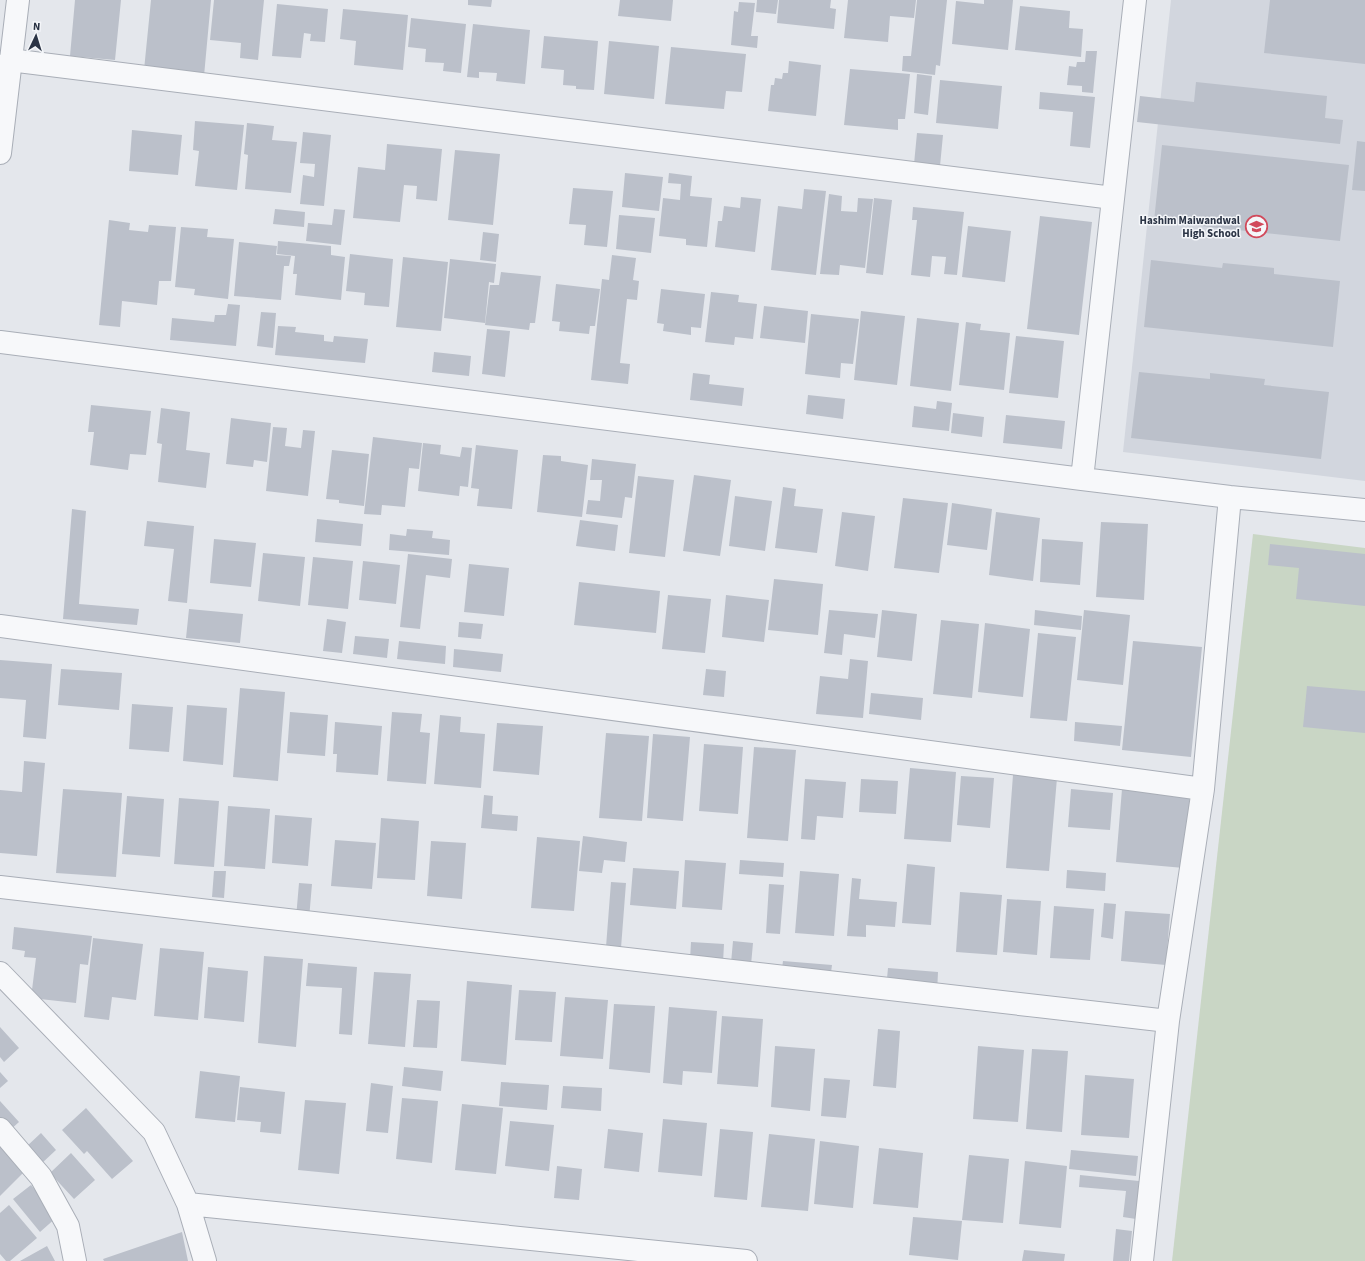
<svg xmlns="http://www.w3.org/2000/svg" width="1365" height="1261" font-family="'Source Sans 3',sans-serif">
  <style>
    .built { fill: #d2d6de }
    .green { fill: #c9d6c5 }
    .building { fill: #bbc0ca }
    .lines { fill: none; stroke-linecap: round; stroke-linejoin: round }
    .minor-casing { stroke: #a9aeb7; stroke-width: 24 }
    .minor { stroke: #f7f8fa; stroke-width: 22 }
    .labels { text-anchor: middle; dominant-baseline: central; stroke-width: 3; stroke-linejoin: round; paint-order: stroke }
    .poi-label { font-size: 11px; font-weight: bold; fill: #2b3445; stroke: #f4f6f9; text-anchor: end }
  </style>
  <rect width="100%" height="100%" fill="#e4e7ec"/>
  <!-- built -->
  <path class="built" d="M1171 0H1365V481L1123 452Z"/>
  <!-- green -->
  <path class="green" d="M1253 534 1365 548V1261H1172Z"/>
  <!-- building -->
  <path class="building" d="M75 0H121L115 60 70 56Z
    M151 0H211L204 76 144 70Z
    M214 0H264L258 60 240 58 241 43 210 40Z
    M468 0H492L491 7 468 5Z
    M620 0H673L671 21 618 16Z
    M757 0H778L776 14 756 12Z
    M779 0H831L830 8 836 9 834 29 777 23Z
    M848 0H916L914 18 890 16 888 42 844 38Z
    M917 0H947L940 66 936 65 935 75 902 71 903 56H911Z
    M984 0H1013L1008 50 952 44 956 1 984 4Z
    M1270 0H1365V64L1264 53Z
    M739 2 755 3 751 36H758L757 48 731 45 734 11 738 12Z
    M277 4 328 9 325 42 310 41 311 34 304 33 301 58 272 56Z
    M1020 6 1070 11 1069 28 1083 29 1081 57 1015 50Z
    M343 9 408 15 403 70 354 65 356 41 340 39Z
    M411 18 466 24 461 73 443 71 444 63 425 62 426 49 408 47Z
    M473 24 530 30 525 84 496 81 497 73 479 72V78L467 77Z
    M544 36 598 41 594 90 576 89V86L563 85 564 70 541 68Z
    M609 41 659 46 654 99 604 94Z
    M671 47 746 54 742 92 726 91 724 109 665 104Z
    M1086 51H1097L1093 93 1082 92V86L1067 85 1069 66 1076 67 1077 62H1085Z
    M789 61 821 65 816 116 768 111 771 85H774L775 78 782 79 783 73H788Z
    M850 69 910 74 905 119H898V130L844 125Z
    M917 74 932 76 928 115 914 113Z
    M940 80 1002 86 998 129 936 123Z
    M1196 82 1327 96 1325 118 1343 120 1340 144 1137 122 1140 96 1194 102Z
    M1040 92 1095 97 1090 148 1070 146 1073 112 1039 109Z
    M195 121 244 125 237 190 195 186 199 151 193 150Z
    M247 123 274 126 272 140 297 142 291 193 245 189 248 155 244 154Z
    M132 130 182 135 178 175 129 171Z
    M303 132 331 135 324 206 300 204 303 175 314 177 315 164 300 163Z
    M917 133 943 135 940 166 914 164Z
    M1357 141 1365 142V191L1352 190Z
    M387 144 442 149 437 201 416 199 417 186 404 185 400 222 353 218 358 167 385 170Z
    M1162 145 1349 165 1340 241 1154 221Z
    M455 150 500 154 493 225 448 220Z
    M625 173 663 177 659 211 622 207Z
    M669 173 692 176 690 196 712 198 707 247 686 245V239L659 236 663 198 680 200 681 184 668 183Z
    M573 188 613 191 607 247 584 245 586 225 569 224Z
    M804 189 826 191 816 275 771 270 778 206 802 209Z
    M829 194 842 196 841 211 857 212 858 198 873 199 865 268 840 265 839 275 820 274Z
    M741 197 761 199 755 252 715 247 718 221H722L724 206 740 208Z
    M874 198 892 200 883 275 866 273Z
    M913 207 964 212 957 275 944 274 946 257 932 256 930 277 911 275 917 220H912Z
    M275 209 305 212 304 227 273 224Z
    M334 209 345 210 341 245 306 241 308 223 332 225Z
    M619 215 655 218 651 253 616 249Z
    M1040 216 1092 222 1079 335 1027 329Z
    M109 220 130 223 129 230 148 232 149 225 176 227 171 281H159L157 305 122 301 120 327 99 325Z
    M968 226 1011 231 1005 282 962 277Z
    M181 227 208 229 207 237 234 239 228 299 194 295 195 289 175 287Z
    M483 232 499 234 496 262 480 260Z
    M278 241 331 246V255L345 257 341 300 295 295 297 274H293L295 256 277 254Z
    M239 242 277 246 276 255 291 256 289 266H284L281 300 234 296Z
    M350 254 393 259 389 307 364 305 365 293 346 291Z
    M612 255 636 258 633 280 639 281 637 300 627 299 620 363 630 364 628 384 591 380 602 279 609 280Z
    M403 257 448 262 441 331 396 327Z
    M450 259 496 264 494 283 489 282 485 323 444 318Z
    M1151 260 1222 268 1223 263 1274 268V274L1340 281 1333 347 1144 327Z
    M501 272 541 276 535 323H530L529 330 485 325 490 285H499Z
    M556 284 600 289 595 326H590L589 334 559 331 560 322 552 321Z
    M661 289 705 294 701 328 691 327V335L663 331 664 324 657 323Z
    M711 292 739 295 738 302 757 304 753 339 735 337 734 345 705 342Z
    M228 304 240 305 236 346 170 340 172 318 214 322 215 315H226Z
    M764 306 808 311 805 343 760 338Z
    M861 311 905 316 897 385 854 380Z
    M261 312 276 313 273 348 257 346Z
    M811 314 859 319 853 364 841 363 840 378 805 374Z
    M917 318 959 323 951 391 910 386Z
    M966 322 981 324 980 330 1010 333 1004 390 959 385Z
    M278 326 296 327 295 332 324 335V341L333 342 334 336 368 339 365 363 275 355Z
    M487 329 510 331 505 377 482 374Z
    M1016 336 1064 341 1058 398 1009 393Z
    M434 352 471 356 469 376 432 372Z
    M1139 372 1210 379V373L1265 379 1264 385 1329 392 1321 459 1131 438Z
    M693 373 710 375 709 384 744 388 742 406 690 400Z
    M808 395 845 399 843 419 806 414Z
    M937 401 952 403 949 431 912 427 914 406 936 409Z
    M91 405 151 411 146 455 130 454 128 470 90 465 94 432H88Z
    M161 408 190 412 186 450 210 453 206 488 158 482 162 444 157 443Z
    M953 413 984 417 982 437 951 433Z
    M1006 415 1065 421 1062 449 1003 443Z
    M231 418 271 423 267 462 254 460 253 467 226 464Z
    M273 427 287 428 285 446 301 448 303 430 315 431 308 496 266 491Z
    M373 437 422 443 419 469 409 468 405 507 382 505 381 515 364 514Z
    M423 443 441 445 440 454 460 457 462 447 472 448 468 487 460 486 459 496 418 491Z
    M476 445 518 450 512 509 477 506 479 489 471 488Z
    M332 450 369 454 364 506 339 503V500L326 499Z
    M543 455 561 456V461L588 465 582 517 537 512Z
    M592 459 636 464 632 498 625 497 622 518 586 514 588 500 600 501 602 480H590Z
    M694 475 731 480 720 556 683 551Z
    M638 476 674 480 665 557 629 553Z
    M783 487 796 489 794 506 823 509 817 553 775 548Z
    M735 496 772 501 765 551 729 546Z
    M903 498 948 503 939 573 894 568Z
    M952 503 992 509 987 550 947 545Z
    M72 509 86 511 79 604 139 609 137 625 63 619Z
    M842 512 875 516 868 571 835 566Z
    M996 512 1040 518 1033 581 989 575Z
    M317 519 363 524 361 546 315 542Z
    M580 520 618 525 615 551 576 546Z
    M147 521 194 526 187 603 168 601 174 549 144 546Z
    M1101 522 1148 524 1144 600 1096 597Z
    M407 529 433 531 432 538 450 540 449 555 389 550 390 534 406 536Z
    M214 539 256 543 251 587 210 583Z
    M1042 539 1083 542 1080 585 1040 582Z
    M1270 544 1365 554V606L1296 599 1299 568 1268 565Z
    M263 553 305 557 300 606 258 601Z
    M408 554 452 559 450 578 426 575 420 629 400 627Z
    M313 557 353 561 348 609 308 605Z
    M363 561 400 565 396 604 359 600Z
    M469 564 509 568 504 616 464 612Z
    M774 579 823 584 818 635 768 630Z
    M579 582 660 591 656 633 574 625Z
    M668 595 711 599 705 653 662 649Z
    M726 595 769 600 764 642 722 637Z
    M189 609 243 614 240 643 186 638Z
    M829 610 878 614 875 638 844 634 842 655 824 653Z
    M882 610 917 614 912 661 877 657Z
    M1035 610 1082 616 1081 630 1034 625Z
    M1084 610 1130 615 1123 685 1077 680Z
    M327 619 346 622 342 653 323 651Z
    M941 620 979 624 972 698 933 694Z
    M459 622 483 624 481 639 458 637Z
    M985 623 1030 629 1023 697 978 692Z
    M1038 633 1076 637 1067 721 1030 718Z
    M355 636 389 639 387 658 353 654Z
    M399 641 446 646 445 664 397 659Z
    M1133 641 1202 647 1191 757 1122 750Z
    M454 649 503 654 501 672 453 667Z
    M850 659 868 661 863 718 816 714 820 676 848 679Z
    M0 660 52 664 46 739 23 737 26 700 0 698Z
    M61 669 122 673 119 710 58 705Z
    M706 669 726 671 724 697 703 695Z
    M1307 686 1365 691V733L1303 727Z
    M240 688 285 692 278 781 233 777Z
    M871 693 923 698 921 720 869 714Z
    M132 704 173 707 169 752 129 749Z
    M187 705 227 708 223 765 183 761Z
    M290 712 328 715 325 756 287 753Z
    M392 712 422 714 420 732 430 733 426 784 387 781Z
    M440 715 461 717 460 732 485 734 481 788 434 784Z
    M335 722 382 726 378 775 336 772 337 754H333Z
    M1075 722 1122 726 1120 746 1074 741Z
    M497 723 543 726 539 775 493 771Z
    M606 733 649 736 642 821 599 818Z
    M653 734 690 737 683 821 647 818Z
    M704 744 743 747 738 814 699 811Z
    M754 747 796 750 788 841 747 838Z
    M24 761 45 763 37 856 0 853V790L22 792Z
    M910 768 956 772 951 842 904 839Z
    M1013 775 1057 778 1049 871 1006 868Z
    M961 776 994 778 990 828 957 825Z
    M805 779 846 782 843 818 817 816 815 840 801 839Z
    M861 779 898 781 896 814 859 812Z
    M63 789 122 793 116 877 56 873Z
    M1071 789 1113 793 1110 830 1068 827Z
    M1122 789 1190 795 1184 868 1116 862Z
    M484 795 493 796 492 814 518 816 517 831 481 828Z
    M127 796 164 799 160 857 122 854Z
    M179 798 219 801 214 867 174 864Z
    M228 806 270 809 265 869 224 866Z
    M275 815 312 818 308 866 272 863Z
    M381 818 419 821 415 880 377 878Z
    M583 836 627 842 625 862 604 860 602 873 579 871Z
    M537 837 580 841 574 911 531 908Z
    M335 840 376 843 372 889 331 886Z
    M431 841 466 843 462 899 427 896Z
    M685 860 726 863 722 910 682 907Z
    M740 860 784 863 783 877 739 874Z
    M907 864 935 867 931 925 902 923Z
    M633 868 679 871 676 909 630 905Z
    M1067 870 1106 873 1105 891 1066 888Z
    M214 871H226L224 898 212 897Z
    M800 871 839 874 834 936 795 933Z
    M852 878 861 879 859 899 897 902 895 927 866 925V937L847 936Z
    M611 882 626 883 621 948 606 947Z
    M299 883 312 884 309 919 296 918Z
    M769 884 784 885 780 934 766 933Z
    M960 892 1002 895 997 955 956 952Z
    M1007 899 1041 901 1037 955 1003 952Z
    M1104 903 1116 904 1113 939 1101 937Z
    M1054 906 1094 909 1090 960 1050 958Z
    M1125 911 1170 914 1166 965 1121 961Z
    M14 927 92 936 88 965 80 964 76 1003 31 998 36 958 24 957 25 951 12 949Z
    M93 938 143 944 136 1000 112 997 109 1020 84 1017Z
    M733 941 753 943 751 965 731 963Z
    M691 942 724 944 723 963 690 960Z
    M160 948 204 952 198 1020 154 1016Z
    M264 956 303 959 296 1047 258 1043Z
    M783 961 832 965 830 980 781 976Z
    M308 963 357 967 352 1035 339 1034 342 988 306 986Z
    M208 967 248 971 244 1022 204 1018Z
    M888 968 938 972 937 993 886 989Z
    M374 972 411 974 405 1047 368 1044Z
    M467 981 512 985 506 1065 461 1061Z
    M519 990 556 992 552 1042 515 1040Z
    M565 997 608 1000 603 1059 560 1056Z
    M417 1000 440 1001 437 1048 413 1047Z
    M614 1004 655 1006 650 1073 609 1069Z
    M669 1007 717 1011 712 1073 683 1071 682 1085 663 1083Z
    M722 1016 763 1019 758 1087 717 1084Z
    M0 1027 19 1048 4 1062 0 1057Z
    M878 1029 900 1031 896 1088 873 1086Z
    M775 1046 815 1049 810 1111 771 1107Z
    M978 1046 1024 1050 1018 1122 973 1119Z
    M1032 1049 1068 1051 1062 1132 1026 1129Z
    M404 1067 443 1071 441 1091 402 1086Z
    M200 1071 240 1076 235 1122 195 1118Z
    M0 1072 8 1081 0 1088Z
    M1085 1075 1134 1079 1129 1138 1081 1135Z
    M824 1078 850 1080 846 1118 821 1116Z
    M501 1082 549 1085 547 1110 499 1106Z
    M371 1083 393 1086 388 1133 366 1131Z
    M563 1086 602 1088 601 1111 561 1108Z
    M240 1087 285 1092 281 1134 260 1132 261 1122 237 1120Z
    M402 1098 438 1101 432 1163 396 1159Z
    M305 1100 346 1103 339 1174 298 1170Z
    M0 1101 19 1122 9 1131 0 1121Z
    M462 1104 503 1108 496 1174 455 1170Z
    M86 1108 133 1161 112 1179 87 1151 84 1154 62 1130Z
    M663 1119 707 1123 702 1176 658 1172Z
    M510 1121 554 1125 549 1171 505 1166Z
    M608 1129 643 1133 639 1172 604 1168Z
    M720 1129 753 1132 747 1200 714 1197Z
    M41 1133 56 1150 41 1164 26 1147Z
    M769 1134 815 1139 808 1211 761 1207Z
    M820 1141 859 1146 853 1208 814 1204Z
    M0 1146 25 1171 0 1196Z
    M879 1148 923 1153 918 1208 873 1204Z
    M1071 1150 1138 1156 1136 1176 1069 1169Z
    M71 1153 95 1180 74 1199 50 1173Z
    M969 1155 1009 1159 1003 1223 962 1220Z
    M1025 1161 1067 1166 1061 1228 1019 1224Z
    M557 1166 582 1169 579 1200 554 1198Z
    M1080 1175 1139 1181 1136 1219 1123 1217 1126 1191 1079 1187Z
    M31 1185 57 1217 40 1232 13 1199Z
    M9 1205 37 1238 10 1261H6L0 1254V1213Z
    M913 1217 962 1221 958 1260 909 1255Z
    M1116 1229 1132 1231 1129 1261H1113Z
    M182 1232 188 1261H104L103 1259Z
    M47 1246 55 1261H20Z
    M1024 1250 1065 1254 1064 1261H1022Z"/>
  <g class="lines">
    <defs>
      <path id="minor" d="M10 60 1113 198
        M0 153 18 0
        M0 342 1082 479 1230 497 1365 510
        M1082 479 1135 0
        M0 626 1203 789
        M0 887 1168 1021
        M0 973 154 1132 188 1204 205 1261
        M0 1129 41 1177 68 1226 75 1261
        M188 1204 746 1261
        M1142 1261 1168 1021 1203 789 1230 497"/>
    </defs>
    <!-- minor casing -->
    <use href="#minor" class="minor-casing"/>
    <!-- minor -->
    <use href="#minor" class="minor"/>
  </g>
  <!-- icons -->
  <defs>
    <symbol id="school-ring" viewBox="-11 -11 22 22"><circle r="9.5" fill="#f4f6f9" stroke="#d1495b" stroke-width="1.5"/><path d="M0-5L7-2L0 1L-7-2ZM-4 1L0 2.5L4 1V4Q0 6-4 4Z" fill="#d1495b"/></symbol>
  </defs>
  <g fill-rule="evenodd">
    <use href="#school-ring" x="1244" y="214" width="25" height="25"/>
  </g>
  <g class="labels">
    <!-- poi labels -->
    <g class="poi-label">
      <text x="1240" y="220">Hashim Maiwandwal<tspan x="1240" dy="13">High School</tspan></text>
    </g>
  </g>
  <!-- north arrow -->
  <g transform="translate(36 36) rotate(4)" stroke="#f4f6f9" stroke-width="3" paint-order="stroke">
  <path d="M0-3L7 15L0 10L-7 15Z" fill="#2b3445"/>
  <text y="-6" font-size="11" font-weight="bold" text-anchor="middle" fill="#2b3445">N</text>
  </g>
</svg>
